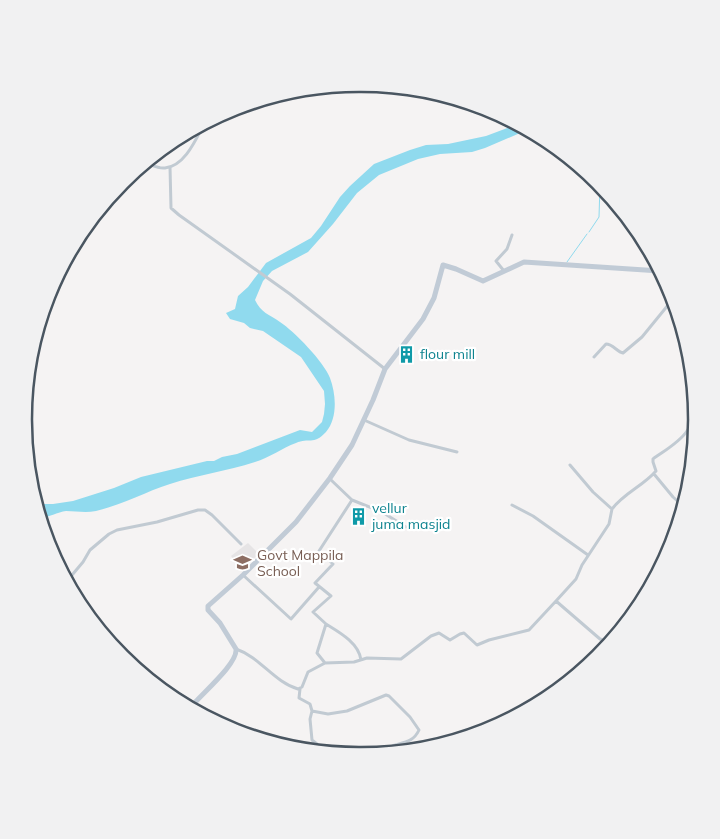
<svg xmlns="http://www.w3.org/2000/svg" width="720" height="839" font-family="Mulish,sans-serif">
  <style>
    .education { fill: #e6e4e5 }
    .water { fill: #90daee }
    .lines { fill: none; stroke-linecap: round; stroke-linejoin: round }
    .stream { stroke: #90daee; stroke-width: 1 }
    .street { stroke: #c1cad2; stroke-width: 3 }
    .secondary { stroke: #c1cbd6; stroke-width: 5 }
    .labels { text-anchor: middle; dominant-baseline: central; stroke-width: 4.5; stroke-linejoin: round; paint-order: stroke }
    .culture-label { font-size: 14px; fill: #0d838f; stroke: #fff; text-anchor: start }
    .education-label { font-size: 14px; fill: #785e54; stroke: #fff; text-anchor: start }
    .rim { fill: none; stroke: #4a5661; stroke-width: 2.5 }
  </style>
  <rect width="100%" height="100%" fill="#f5f3f3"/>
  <!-- education -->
  <path class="education" d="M248 543 259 554 242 569 231 556Z"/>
  <!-- water -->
  <path class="water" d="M518 124 527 130 485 148 472 152 440 154 418 159 379 175 357 193 333 224 308 252 272 271 263 281 255 300C261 313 269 314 280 322 294 331 324 362 330 378 336 394 338 418 326 432 313 446 309 437 296 443 282 448 269 458 255 462 227 471 198 475 170 484 145 492 122 505 96 511 85 513 76 511 66 511 58 512 48 517 41 519L36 504H53L73 501 114 488 141 477 207 461H214L222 457 237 454 300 430 312 432 322 422 324 414 325 404 324 391 301 357 263 331 250 328 244 323 230 319 226 313 235 309 238 296 248 287 266 263 311 238 321 226 340 197 350 186 374 164 410 150 426 145 448 144 486 136Z"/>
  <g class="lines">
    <!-- stream -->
    <path class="stream" d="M589 232 599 217 600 185
      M567 262 587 234"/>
    <!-- street -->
    <path class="street" d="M145 163C152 165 158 169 165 168 185 166 196 139 204 124
      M170 167 171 208 179 215 290 294 385 369
      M504 271 496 261 507 249 512 235
      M594 357 606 344C613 344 617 352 623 353L642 337 673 299
      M364 420 409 440 457 452
      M570 465 593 492 612 509 609 524 582 565 576 579 556 601 600 639 603 640 626 623
      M654 474 673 497 683 506
      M352 500 382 512 406 527
      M512 505 533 516 588 555
      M612 509C624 493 643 486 656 471L653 462V459C664 451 680 442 687 431 691 426 692 422 696 417
      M243 575 291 619 319 587
      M67 581 83 562 90 550 109 534 117 530 157 522 198 510H205L212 515 241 544
      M326 624C339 632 359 643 361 660
      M102 632C116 636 124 650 129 663
      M603 640 608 644
      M236 649C260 657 274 682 298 689L302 687 308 672 325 663 317 653 326 624 313 612 331 596 315 583 333 564 319 551 352 500 330 479
      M325 663 354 662 367 658 401 659 431 636 439 633 450 640 460 634 464 633 477 645 489 640 529 630 556 601
      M300 689 299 698 310 704 312 711 328 714 347 711 386 695 389 696 410 717 419 730C414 741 406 742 395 745 390 746 385 751 381 754
      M312 711 310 719 312 740 327 752
      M398 745 403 752"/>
    <!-- secondary -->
    <path class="secondary" d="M190 708C200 695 238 664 236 649L220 623 208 610V606L243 575 296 522 330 478 352 445 373 400 385 369 423 319 434 298 443 265 456 269 483 281 524 262 660 271"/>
  </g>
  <!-- icons -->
  <defs>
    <symbol id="building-bare" viewBox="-9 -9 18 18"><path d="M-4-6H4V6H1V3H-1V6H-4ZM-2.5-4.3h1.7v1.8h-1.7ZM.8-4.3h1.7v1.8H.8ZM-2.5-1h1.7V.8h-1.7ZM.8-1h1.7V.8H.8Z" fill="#0f9aa8" stroke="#fff" stroke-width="2.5" paint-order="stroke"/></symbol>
    <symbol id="school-bare" viewBox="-9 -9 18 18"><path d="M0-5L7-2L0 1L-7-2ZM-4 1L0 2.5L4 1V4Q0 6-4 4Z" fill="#8d6e63" stroke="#fff" stroke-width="2.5" paint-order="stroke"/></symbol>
  </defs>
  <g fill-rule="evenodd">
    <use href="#building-bare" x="394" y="342" width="25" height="25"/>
    <use href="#building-bare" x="346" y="504" width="25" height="25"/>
    <use href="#school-bare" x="230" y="550" width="25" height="25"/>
  </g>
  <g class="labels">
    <!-- culture labels -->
    <g class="culture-label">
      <text x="420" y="354">flour mill</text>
      <text x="372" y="508">vellur<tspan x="372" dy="16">juma masjid</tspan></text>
    </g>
    <!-- education labels -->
    <g class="education-label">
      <text x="257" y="555">Govt Mappila<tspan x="257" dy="16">School</tspan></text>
    </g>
  </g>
  <!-- crop -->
  <path d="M0 0H720V839H0ZM359 92H361A327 327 0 0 1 688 419V420A327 327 0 0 1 361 747H359A327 327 0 0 1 32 420V419A327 327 0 0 1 359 92Z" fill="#f1f1f2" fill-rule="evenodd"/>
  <path class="rim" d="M359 92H361A327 327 0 0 1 688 419V420A327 327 0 0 1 361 747H359A327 327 0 0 1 32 420V419A327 327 0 0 1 359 92Z"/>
</svg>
